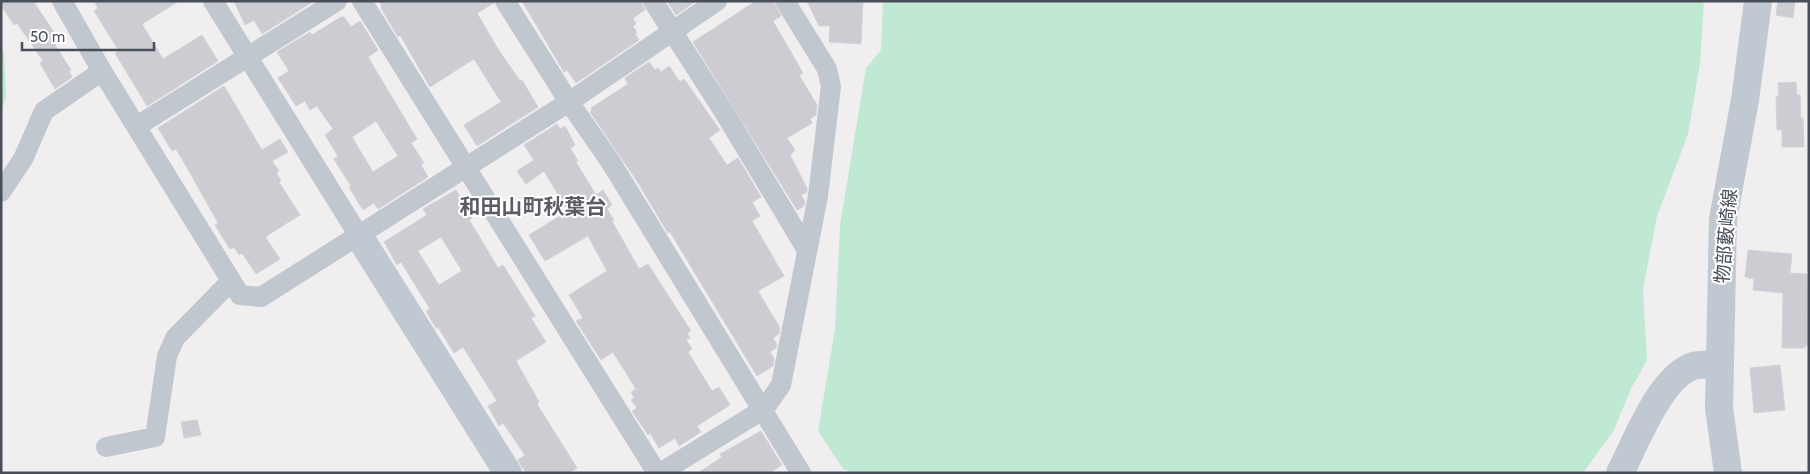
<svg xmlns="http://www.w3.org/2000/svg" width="1810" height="474" font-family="Cabin,'Noto Sans JP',sans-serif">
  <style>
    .green { fill: #c0e9d3 }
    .building { fill: #ccccd2; stroke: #d2d3d8; fill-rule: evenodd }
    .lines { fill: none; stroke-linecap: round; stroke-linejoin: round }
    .street { stroke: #c0c7ce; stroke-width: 20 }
    .secondary { stroke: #c0c8d2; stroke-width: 28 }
    .labels { text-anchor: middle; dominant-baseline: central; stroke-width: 4; stroke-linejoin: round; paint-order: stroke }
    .street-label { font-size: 19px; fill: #484f59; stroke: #fff }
    .quarter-label { font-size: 21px; font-weight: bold; fill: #5b5d62; stroke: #fff }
  </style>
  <rect width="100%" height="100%" fill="#f0eeee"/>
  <!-- green -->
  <path class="green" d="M883 1H1704L1700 63 1688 134 1657 216 1643 289 1647 360 1631 389 1613 432 1583 473H854L843 469 818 431 835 329 840 225 866 68 881 50Z
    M1 50 4 52 6 97 1 112Z"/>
  <!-- building -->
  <path class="building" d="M1 1H33L60 41 55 45 71 70 69 71 72 77 55 89 40 63 43 61 17 23 14 25 1 5Z
    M94 1H179L142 24 163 59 202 35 218 61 147 106 115 53 119 51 94 11 98 8Z
    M234 1H314L262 34 254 20 245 25Z
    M379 1H493L494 3 477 13 498 49 520 81 522 80 538 107 477 146 464 125 501 102 474 59 430 87 400 35 398 37 381 8 382 7Z
    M522 1H641L645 10 633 18 636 24 633 26 637 33 635 34 639 40 576 83 567 70 564 72Z
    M667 1H696L676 15Z
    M756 1H773L781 16 773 21 803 73 799 75 817 105 816 115 810 119 812 123 787 138 795 150 790 155 807 188V192L801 195 805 202 804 206 797 210 693 42Z
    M807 1H863L861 44 829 42 830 26H819Z
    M1778 1H1795L1793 18 1776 15Z
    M341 17H344L351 27 360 21 378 50 368 57 417 139 411 143 424 163 421 165 428 177 378 209 374 203 363 210 349 187 351 186 334 159 338 156 325 135 333 129 317 106 310 110 305 101 296 106 278 78 289 71 277 52 310 32 312 35ZM376 121 398 156 373 172 352 137Z
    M649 62 655 70 658 68 661 72 669 66 680 82 684 79 720 130 709 138 727 165 738 158 761 197 752 202 760 216 752 221 784 276 758 291 780 328 779 334 773 338 777 345 776 348 770 352 774 358 773 366 757 376 670 232 668 233 637 181 590 112 592 110 591 108 628 84 625 78Z
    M1796 82 1797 95H1800L1801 118H1803L1804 147H1782V130H1777L1776 96H1779L1778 83Z
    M224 86 262 150 280 139 288 152 272 161 279 171 276 173 281 180 279 182 300 215 268 235 266 238 280 259 256 274 242 253 239 255 234 247 230 249 215 225 218 223 189 171 176 149 172 151 158 128Z
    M557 124 560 129 565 126 575 145 570 148 578 161 576 162 596 195 603 190 612 205 607 209 614 220 612 221 639 269 648 264 691 331 687 333 690 338 686 340 692 349 688 352 712 391 719 387 730 405 697 426 701 432 679 446 675 438 659 448 650 433 648 435 632 411 637 408 631 400 634 398 631 392 636 389 613 352 601 360 576 321 583 318 569 295 607 271 588 236 545 261 529 235 568 211 544 171 526 184 517 171 534 160 524 145Z
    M456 190 472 218 469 220 482 241 498 268 503 265 535 316 531 318 546 342 516 361 539 402 537 404 577 468 569 473H526L518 460 525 455 503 423 499 426 488 406 497 401 463 347 454 353 438 327 436 328 426 311 430 309 401 262 397 265 384 242 427 215 423 209ZM441 237 462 271 439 285 418 251Z
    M1748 250 1792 254 1790 273 1807 274 1809 345 1805 346V348H1782L1783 293 1753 290 1754 279 1745 277Z
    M1780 365 1785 410 1754 413 1750 368Z
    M197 420 201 435 184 438 181 422Z
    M761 431 782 465 769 473H698L722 457 720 454Z"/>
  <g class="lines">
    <!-- street -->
    <path class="street" d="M62 1 102 71 240 295 261 297 569 102 717 1
      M213 1 359 236
      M362 1 657 473
      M505 1 569 102 610 161 801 473
      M653 1 724 112 807 250
      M137 126 337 1
      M1 192 23 159 44 111 102 71
      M106 447 155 437 167 356 175 338 231 281
      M660 473 764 409 781 385 818 196 831 86 827 69 785 1"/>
    <!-- secondary -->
    <path class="secondary" d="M359 236 508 473
      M1620 473C1635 444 1660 377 1693 366 1700 364 1711 365 1719 364
      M1728 473 1719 408 1723 219 1745 100 1758 1"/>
  </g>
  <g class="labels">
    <!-- street labels -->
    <g class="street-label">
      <text transform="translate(1726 236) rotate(-85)">物部藪崎線</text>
    </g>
    <!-- quarter labels -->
    <g class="quarter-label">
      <text x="533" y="206">和田山町秋葉台</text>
    </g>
  </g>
  <!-- border -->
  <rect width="1810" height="474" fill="none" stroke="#484f59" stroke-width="5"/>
  <!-- scale -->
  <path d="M22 42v8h132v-8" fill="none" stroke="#484f59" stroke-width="2.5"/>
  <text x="30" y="42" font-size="15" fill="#484f59" stroke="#ffffff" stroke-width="4" paint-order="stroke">50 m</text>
</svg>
